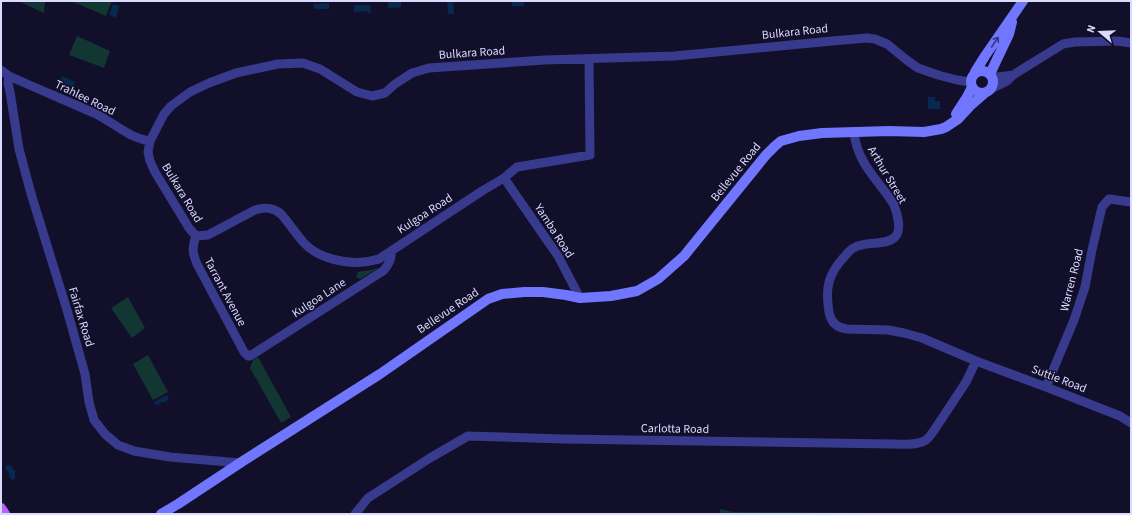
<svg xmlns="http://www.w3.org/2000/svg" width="1132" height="515" font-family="'Source Sans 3',sans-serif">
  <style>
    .green { fill: #123632 }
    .water { fill: #092850 }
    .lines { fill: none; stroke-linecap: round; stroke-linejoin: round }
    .street { stroke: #383a8d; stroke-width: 9 }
    .secondary { stroke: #7176ff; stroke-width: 10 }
    .primary { stroke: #b961ff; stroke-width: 10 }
    .oneway { stroke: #383880 }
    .labels { text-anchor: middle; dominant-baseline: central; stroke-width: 3; stroke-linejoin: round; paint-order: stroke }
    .street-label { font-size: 12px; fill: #dbdaff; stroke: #120f2b }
  </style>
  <rect width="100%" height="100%" fill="#120f2b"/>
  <!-- green -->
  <path class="green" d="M18 1H45L44 13Z
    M71 1H112L106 16Z
    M77 36 110 51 104 68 69 55Z
    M377 268V269L360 279 356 277 358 272 370 270Z
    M128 297 145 328 132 338 111 308Z
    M148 355 168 392 153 400 133 364Z
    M258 357 291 417 281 423 250 368 253 360Z
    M720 509 733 512 898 513V514H720Z"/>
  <!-- water -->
  <path class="water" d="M388 1H401V7C397 8 393 7 388 8Z
    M447 1H453L454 14H448Z
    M512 1H524V6H512Z
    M329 3V9H314V4Z
    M113 4 119 6 116 18 109 15Z
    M354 5H370L371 13H368L367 11 354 12Z
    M62 76 75 82 73 87 60 82Z
    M928 97H935V101H940V109H928Z
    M167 395 169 399 165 402H162L156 405 154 402Z
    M7 465H10L15 471V479L12 480 10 478 9 473 5 469Z"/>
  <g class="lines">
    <!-- street -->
    <path class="street" d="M1 70 9 76C38 89 67 101 96 114 114 123 129 138 150 141
      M9 76 8 83 10 92 19 149 32 197 67 310 85 374 89 402 94 420 105 434 118 445 134 451 170 457 241 463
      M992 76 999 77 1013 75
      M989 90 1007 81 1013 75 1063 44 1075 42 1117 41 1131 43
      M854 133C858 165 878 179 894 205 897 213 902 230 895 237 887 245 872 242 862 245 854 246 850 250 845 256 828 274 825 288 829 312 831 323 837 328 847 329L888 330 904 333 922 338 976 361 1046 387 1120 416 1131 423
      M504 178 558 256 580 298
      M196 236 189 228 155 172 150 161 148 152 150 141 164 114 171 106 190 92 209 83 236 73 278 64 303 63 320 69 357 92 372 96 385 93 395 84 412 73 429 68 544 60 674 56 832 41 867 38 875 39 887 44 908 61 918 68 938 75 957 80 970 82
      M196 236 208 235 255 210C265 207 273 207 281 214 289 223 296 234 304 243 318 258 344 264 364 262 369 262 374 260 379 259L482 191 504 178 517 167 590 155 589 59
      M196 236C192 248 192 252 197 264L244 352 248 356H250L383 271C389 265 392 259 391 251
      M1046 387 1074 320 1085 287 1092 250 1102 207 1109 199 1131 202
      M355 514 368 498 430 458 468 436 564 439 893 444C903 444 917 446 926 440 929 438 931 434 933 432L966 382 976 361"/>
    <!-- secondary -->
    <path class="secondary" d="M971 82a11 11 0 1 1 22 0a11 11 0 1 1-22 0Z
      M975 72 985 56 1023 1
      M990 74 1009 34 1012 22
      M956 114 967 97 972 87
      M161 514 178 504 243 461 380 374 488 299 502 294 524 292H543L566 295 580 298 611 296 637 291 658 279 684 256 766 155 775 146 781 141 799 136 822 133 889 131 924 132 941 129 946 127 958 119 970 106 986 92"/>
    <!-- primary -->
    <path class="primary" d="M1 508 5 514"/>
  </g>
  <!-- one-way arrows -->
  <defs><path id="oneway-shaft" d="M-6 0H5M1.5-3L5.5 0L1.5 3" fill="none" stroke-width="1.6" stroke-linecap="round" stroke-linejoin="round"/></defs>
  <use class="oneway" href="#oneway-shaft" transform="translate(995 42) rotate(-56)"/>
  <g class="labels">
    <!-- street labels -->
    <g class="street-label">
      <text transform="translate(795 32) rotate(-6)">Bulkara Road</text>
      <text transform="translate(472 53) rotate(-4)">Bulkara Road</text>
      <text transform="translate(85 98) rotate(26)">Trahlee Road</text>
      <text transform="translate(736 172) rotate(-51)">Bellevue Road</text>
      <text transform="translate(887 175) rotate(59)">Arthur Street</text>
      <text transform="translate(182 193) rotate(59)">Bulkara Road</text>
      <text transform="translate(425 214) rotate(-33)">Kulgoa Road</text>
      <text transform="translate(554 231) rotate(57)">Yamba Road</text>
      <text transform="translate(1072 280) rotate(-76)">Warren Road</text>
      <text transform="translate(225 292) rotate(62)">Tarrant Avenue</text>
      <text transform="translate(319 298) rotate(-33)">Kulgoa Lane</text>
      <text transform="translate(448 311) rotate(-34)">Bellevue Road</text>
      <text transform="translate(81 317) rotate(73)">Fairfax Road</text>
      <text transform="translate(1059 379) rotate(21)">Suttie Road</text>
      <text transform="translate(675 429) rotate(1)">Carlotta Road</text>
    </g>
  </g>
  <!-- border -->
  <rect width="1132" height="515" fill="none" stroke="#dbdaff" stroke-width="4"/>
  <!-- north arrow -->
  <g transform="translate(1100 32) rotate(289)" stroke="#120f2b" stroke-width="3" paint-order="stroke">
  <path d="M0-3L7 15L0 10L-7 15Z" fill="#dbdaff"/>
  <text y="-6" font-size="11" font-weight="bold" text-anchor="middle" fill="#dbdaff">N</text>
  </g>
</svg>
